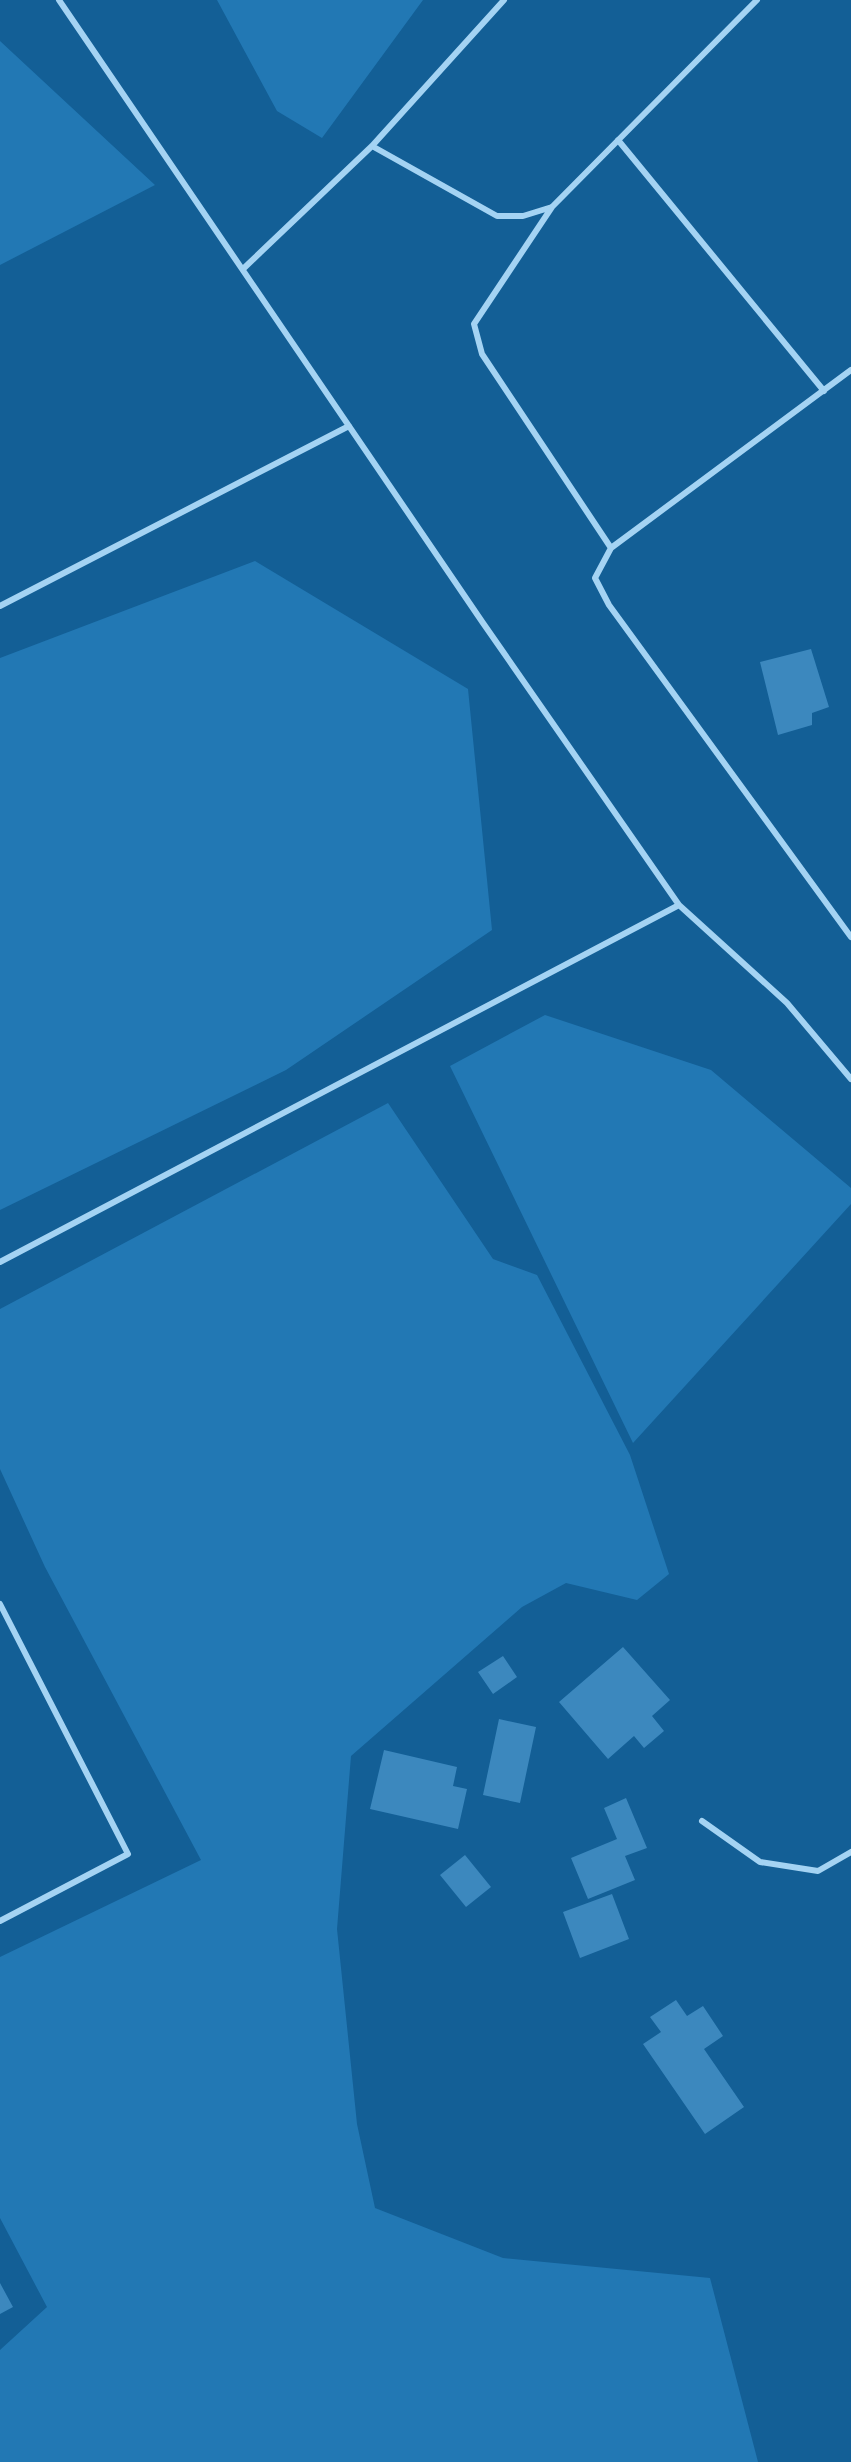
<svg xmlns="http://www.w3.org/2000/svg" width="851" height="2462" font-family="'Fira Sans Condensed',sans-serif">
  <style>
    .green { fill: #2278b4 }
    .building { fill: #3c88be }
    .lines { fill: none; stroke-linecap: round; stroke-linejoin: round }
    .street { stroke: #a4d3f3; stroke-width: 6 }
  </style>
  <rect width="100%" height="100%" fill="#135f96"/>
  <!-- green -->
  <path class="green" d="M217 0H423L322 138 277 111Z
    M0 41 155 185 0 265Z
    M255 561 468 689 492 930 286 1070 0 1210V658Z
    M545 1015 711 1070 851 1188V1204L633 1443 450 1066Z
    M388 1103 493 1259 537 1275 630 1455 669 1574 637 1600 566 1583 522 1607 351 1756 337 1929 357 2124 375 2208 503 2258 710 2278 758 2462H0V2350L47 2307 0 2218V1957L201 1860 45 1567 0 1469V1309Z"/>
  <!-- building -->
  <path class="building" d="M811 649 829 707 812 713V725L778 735 760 662Z
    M623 1647 670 1700 652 1716 664 1731 644 1748 634 1736 608 1759 559 1702Z
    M503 1656 517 1677 493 1694 478 1672Z
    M499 1719 536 1727 520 1803 483 1795Z
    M384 1750 457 1767 453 1786 467 1789 458 1829 370 1809Z
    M626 1798 647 1848 625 1856 635 1880 588 1899 571 1858 617 1839 604 1808Z
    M465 1855 491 1887 466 1907 440 1875Z
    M612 1894 629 1939 580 1958 563 1912Z
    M676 2000 687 2016 703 2006 723 2036 704 2049 744 2107 705 2134 643 2044 661 2032 650 2017Z
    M0 2283 13 2307 0 2314Z"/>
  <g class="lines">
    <!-- street -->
    <path class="street" d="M59 0 483 623 679 905 787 1003 851 1079
      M618 140 824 391
      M372 146 497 216H523L552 207 757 0
      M552 207 474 324 482 354 611 548
      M243 269 372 146 504 0
      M851 370 611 548 595 578 609 605 851 937
      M0 606 349 426
      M0 1262 679 905
      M0 1604 128 1854 0 1921
      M702 1821 760 1862 818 1871 851 1852"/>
  </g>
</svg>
